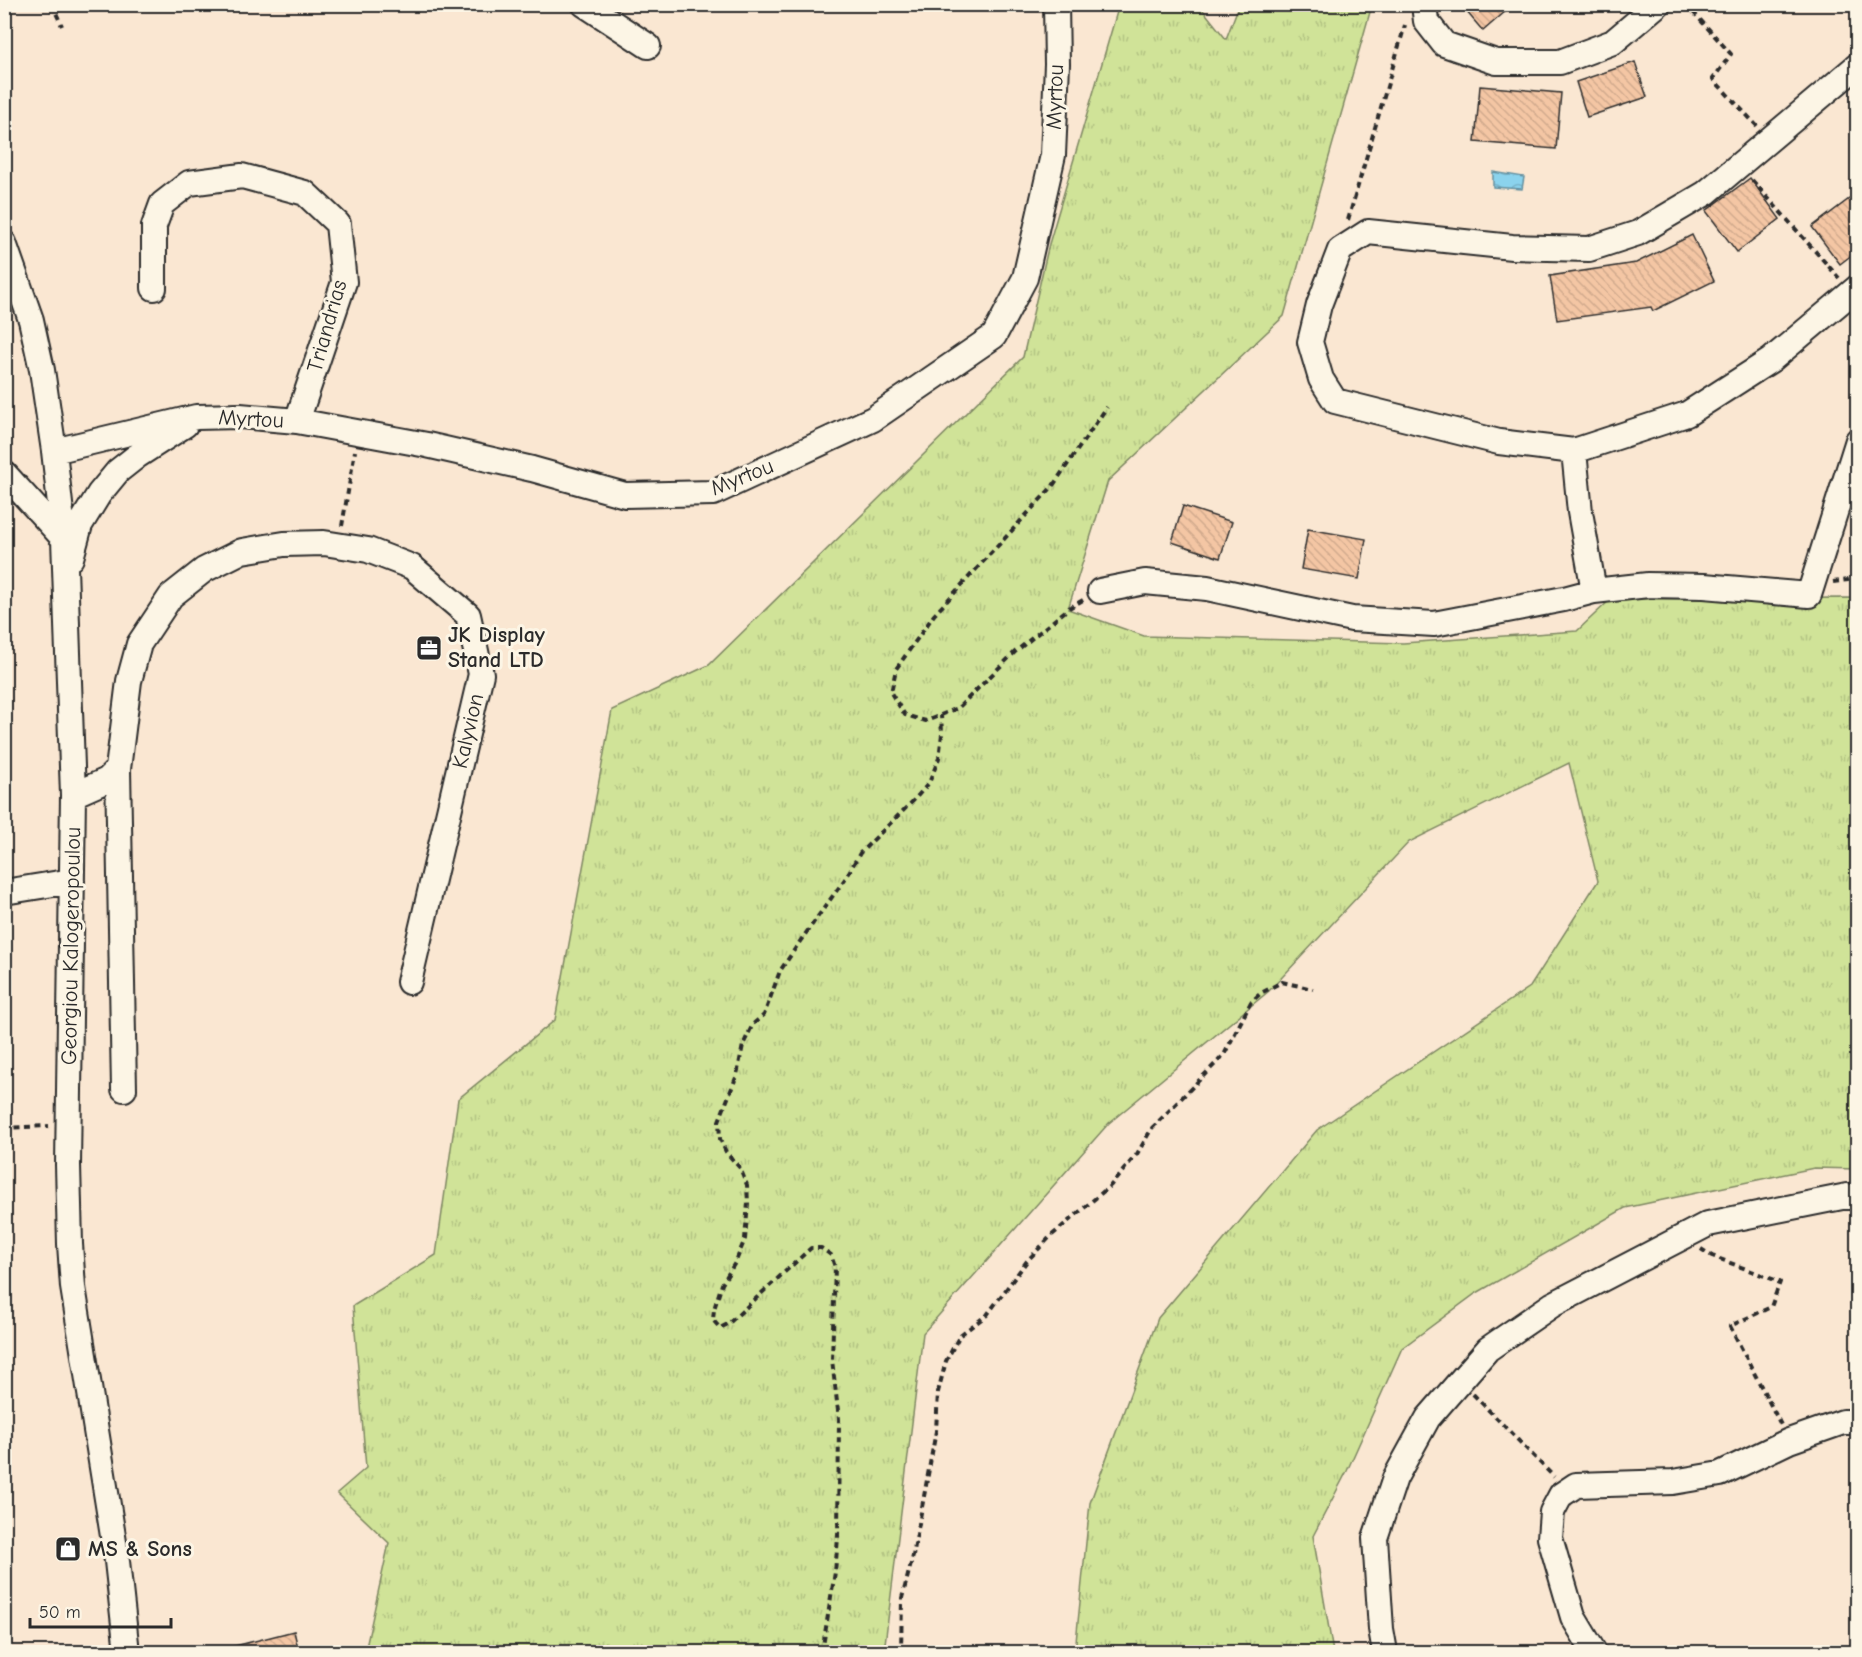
<svg xmlns="http://www.w3.org/2000/svg" width="1862" height="1657" font-family="'Comic Neue',sans-serif">
  <style>
    .grass { fill: url(#grass-tufts); stroke: #7e8762; stroke-width: 1.5 }
    .water { fill: url(#water-waves); stroke: #65909f; stroke-width: 1.5 }
    .building { fill: url(#building-back-hatch); stroke: #2b2b2b; stroke-width: 1.5 }
    .lines { fill: none; stroke-linecap: round; stroke-linejoin: round }
    .minor-casing { stroke: #2b2b2b; stroke-width: 28 }
    .path { stroke: #2b2b2b; stroke-width: 4; stroke-dasharray: 6 4.5; stroke-linecap: butt }
    .minor { stroke: #fcf5e5; stroke-width: 24 }
    .labels { text-anchor: middle; dominant-baseline: central; stroke-width: 6; stroke-linejoin: round; paint-order: stroke }
    .street-label { font-size: 22px; fill: #2b2b2b; stroke: #fcf5e5 }
    .poi-label { font-size: 22px; font-weight: bold; fill: #2b2b2b; stroke: #fcf5e5; text-anchor: start }
  </style>
  <defs>
    <pattern id="grass-tufts" width="24" height="20" patternUnits="userSpaceOnUse" patternTransform="scale(1.5)"><rect width="24" height="20" fill="#d0e398"/><path d="M3 7l-1-3M5 7V3M7 7l1-3M15 17l-1-3M17 17v-4M19 17l1-3" fill="none" stroke="#b3c383"/></pattern>
    <pattern id="water-waves" width="16" height="10" patternUnits="userSpaceOnUse" patternTransform="scale(1.5)"><rect width="16" height="10" fill="#8bd3ed"/><path d="M0 5q4-4 8 0t8 0" fill="none" stroke="#78b5cb"/></pattern>
    <pattern id="building-back-hatch" width="6" height="6" patternUnits="userSpaceOnUse" patternTransform="scale(1.5)"><rect width="6" height="6" fill="#f4c6a4"/><path d="M-1 5l2 2M0 0l6 6M5-1l2 2" fill="none" stroke="#d1aa8d"/></pattern>
  </defs>
  <rect width="100%" height="100%" fill="#fae7d2"/>
  <filter id="ink" filterUnits="userSpaceOnUse"><feTurbulence type="fractalNoise" baseFrequency=".0167" numOctaves="2"/><feDisplacementMap in="SourceGraphic" scale="12" xChannelSelector="R" yChannelSelector="G"/><feConvolveMatrix kernelMatrix="1 2 1 2 8 2 1 2 1" color-interpolation-filters="sRGB"/></filter>
  <g filter="url(#ink)">
    <!-- grass -->
    <path class="grass" d="M1119 5H1199L1226 39 1239 5H1372L1284 316 1108 481 1068 609 1144 636 1403 643 1577 631 1611 599 1857 598V1169L1814 1168 1625 1208 1475 1294 1402 1348 1347 1471 1313 1536 1333 1652H1075L1090 1503 1158 1318 1317 1130 1530 987 1598 881 1569 763 1409 842 1269 991 1109 1123 923 1333 884 1652H365L389 1543 337 1493 366 1468 353 1306 436 1255 458 1099 555 1020 612 710 709 665 1023 357 1049 244Z"/>
    <!-- water -->
    <path class="water" d="M1493 172 1524 177 1522 189 1493 187Z"/>
    <!-- building -->
    <path class="building" d="M1460 4H1514L1483 31Z
      M1635 62 1647 97 1587 117 1576 82Z
      M1480 86 1561 93 1556 149 1475 142Z
      M1750 178 1780 219 1737 252 1706 211Z
      M1857 193V251L1840 264 1812 227Z
      M1692 235 1714 281 1653 311 1651 307 1557 320 1550 276 1636 263Z
      M1183 506 1232 522 1220 558 1172 542Z
      M1308 529 1366 539 1359 579 1301 569Z
      M294 1631 299 1653H232L231 1647Z"/>
    <g class="lines">
      <defs>
        <path id="minor" d="M584 4 648 46
          M1424 4 1426 21 1444 44 1496 62H1560L1613 42 1658 4
          M1858 65 1706 193 1638 233 1589 249 1512 247 1368 232 1340 250 1319 305 1310 342 1321 379 1335 401 1499 442 1574 451 1687 414 1771 360 1858 287
          M4 243 31 320 42 370 54 451 64 539 73 795 68 1165 70 1244 73 1287 117 1561 127 1652
          M154 288V226L162 204 189 183 242 176 305 193 338 224 344 282 297 421
          M54 451 196 417 240 416 297 421 427 445 532 469 625 495 713 493 873 419 994 336 1025 278 1053 155 1057 64 1056 4
          M1574 451 1580 512 1594 591
          M4 473 64 539
          M71 558 80 525 99 494 118 471 137 456 185 425
          M1100 591 1145 582 1207 588 1352 619 1434 624 1564 599 1594 591 1648 585 1704 586 1809 595 1858 440
          M118 769 124 1089
          M73 795 107 780 118 769 129 681 139 644 171 596 204 570 242 551 284 544 324 543 368 550 412 567 468 615 481 674 409 982
          M4 892 72 881
          M1385 1652 1381 1629 1375 1538 1395 1478 1428 1418 1488 1349 1552 1305 1708 1224 1847 1196 1858 1198
          M1594 1652 1573 1617 1550 1538 1552 1512 1561 1495 1576 1485 1673 1482 1720 1474 1789 1441 1843 1422H1858"/>
      </defs>
      <!-- minor casing -->
      <use href="#minor" class="minor-casing"/>
      <!-- path -->
      <path class="path" d="M52 4 62 26
        M1686 4 1731 54 1713 79 1757 126
        M1752 180 1839 278
        M1348 220 1405 25
        M342 526 355 451
        M1833 582 1848 580 1858 574
        M1083 600 1069 608 1015 652 958 708 926 721 905 715 891 693 896 669 934 615 1052 487 1107 407
        M4 1128 49 1126
        M1701 1249 1712 1256 1780 1282 1771 1307 1730 1326 1781 1425
        M1473 1394 1554 1477
        M822 1652 835 1572 838 1538 839 1419 832 1360 835 1267 831 1255 821 1248H811L728 1324 720 1328 713 1320 714 1309 722 1284 736 1261 745 1239 748 1203 747 1185 740 1168 726 1152 720 1139 719 1121 737 1075 743 1045 753 1024 764 1015 780 971 801 940 845 879 860 853 914 800 929 783 939 758 942 734 941 715
        M901 1652 902 1598 913 1556 936 1431 938 1392 946 1361 960 1335 987 1315 1027 1261 1051 1236 1111 1185 1137 1154 1152 1128 1224 1055 1251 1002 1261 993 1282 982 1313 989"/>
      <!-- minor -->
      <use href="#minor" class="minor"/>
    </g>
  </g>
  <!-- icons -->
  <defs>
    <symbol id="office-square" viewBox="-11 -11 22 22"><rect x="-9" y="-9" width="18" height="18" rx="4" fill="#2b2b2b" stroke="#fcf5e5"/><path d="M-6-3h4V-5.5h4V-3h4V5H-6ZM-1-4.5V-3h2v-1.5ZM-6 0V1H6V0Z" fill="#fff"/></symbol>
    <symbol id="shop-square" viewBox="-11 -11 22 22"><rect x="-9" y="-9" width="18" height="18" rx="4" fill="#2b2b2b" stroke="#fcf5e5"/><path d="M-5-2.5h2.3a2.7 3.5 0 0 1 5.4 0H5L5.5 6h-11ZM-1.5-2.5h3a1.5 2.3 0 0 0-3 0Z" fill="#fff"/></symbol>
  </defs>
  <g fill-rule="evenodd">
    <use href="#office-square" x="414" y="633" width="30" height="30"/>
    <use href="#shop-square" x="53" y="1534" width="30" height="30"/>
  </g>
  <g class="labels">
    <!-- street labels -->
    <g class="street-label">
      <text transform="translate(1055 97) rotate(-88)">Myrtou</text>
      <text transform="translate(327 326) rotate(-74)">Triandrias</text>
      <text transform="translate(251 419) rotate(3)">Myrtou</text>
      <text transform="translate(742 477) rotate(-22)">Myrtou</text>
      <text transform="translate(468 731) rotate(-77)">Kalyvion</text>
      <text transform="translate(71 946) rotate(-89)">Georgiou Kalogeropoulou</text>
    </g>
    <!-- poi labels -->
    <g class="poi-label">
      <text x="448" y="635">JK Display<tspan x="448" dy="25">Stand LTD</tspan></text>
      <text x="88" y="1549">MS &amp; Sons</text>
    </g>
  </g>
  <!-- margin -->
  <rect width="1862" height="1657" fill="none" stroke="#fcf5e5" stroke-width="24"/>
  <rect x="12" y="12" width="1838" height="1633" fill="none" stroke="#2b2b2b" stroke-width="2" filter="url(#ink)"/>
  <!-- scale -->
  <path d="M30 1618v9h141v-9" fill="none" stroke="#2b2b2b" stroke-width="3"/>
  <text x="39" y="1618" font-size="18" fill="#2b2b2b" stroke="#fcf5e5" stroke-width="4.5" paint-order="stroke">50 m</text>
</svg>
